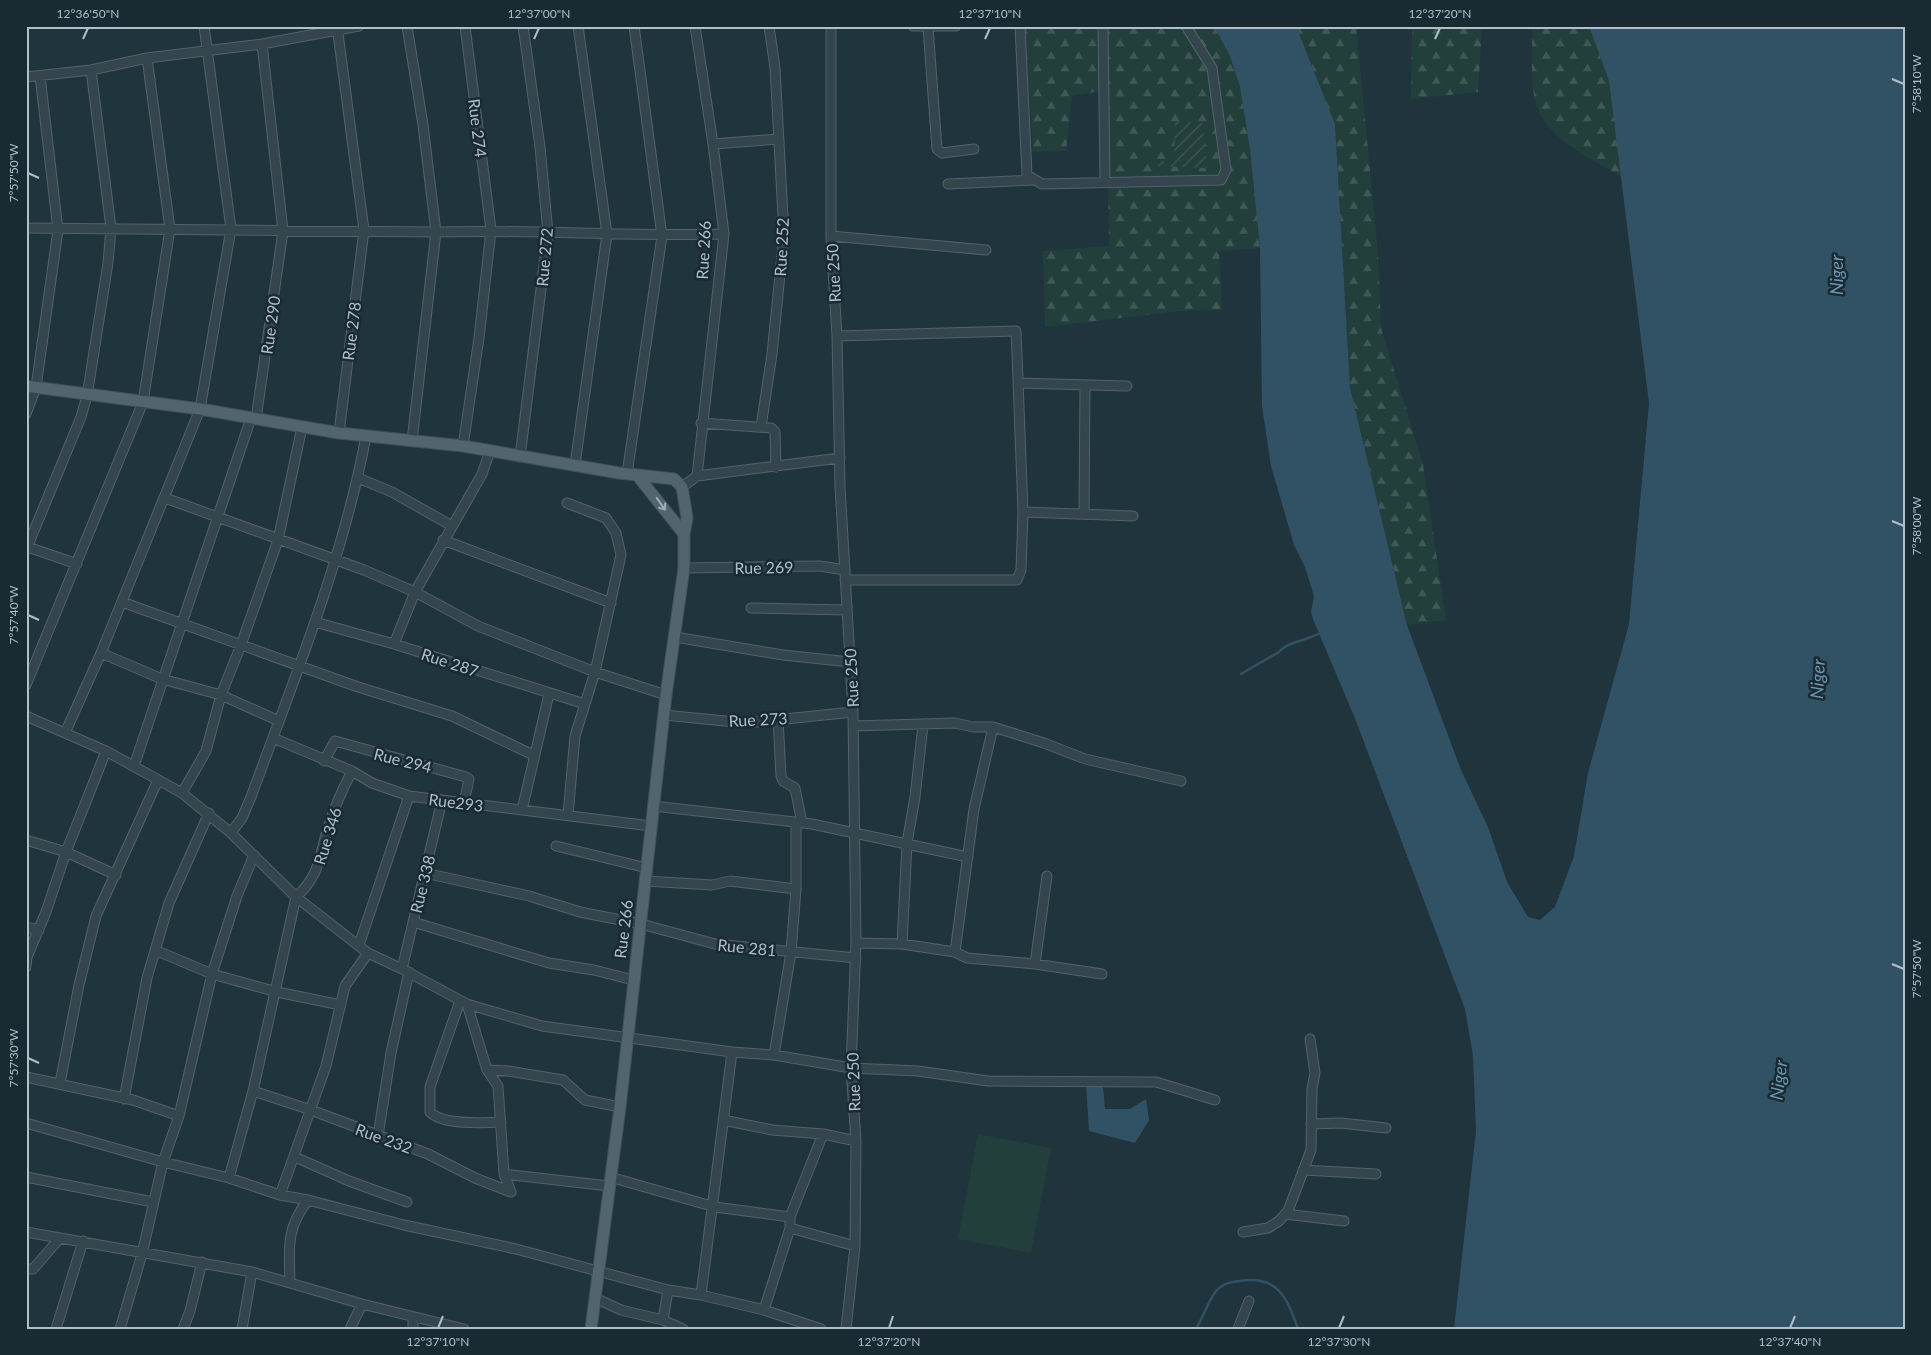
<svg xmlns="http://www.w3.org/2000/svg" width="1931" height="1355" font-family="Lato,sans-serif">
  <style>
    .green { fill: #223f3c }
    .forest { fill: url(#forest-firs) }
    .garden { fill: url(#garden-furrows) }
    .water { fill: #315265 }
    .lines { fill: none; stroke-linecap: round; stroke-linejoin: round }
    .stream { stroke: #315265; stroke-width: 2.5 }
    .minor-casing { stroke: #53626c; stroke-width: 11 }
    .major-casing { stroke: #41515a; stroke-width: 13 }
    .minor { stroke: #35454e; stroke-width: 9 }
    .major { stroke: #52646e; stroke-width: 11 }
    .oneway { stroke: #9dadb8 }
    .ticks { fill: none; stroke: #b0bfca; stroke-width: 2 }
    .labels { text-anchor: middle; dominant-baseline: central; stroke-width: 5; stroke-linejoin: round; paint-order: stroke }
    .street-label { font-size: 16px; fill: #b0bfca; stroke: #1a2a33 }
    .water-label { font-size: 18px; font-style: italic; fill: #6d98b1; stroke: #1a2a33 }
    .neatline { fill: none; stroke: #b0bfca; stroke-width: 2 }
    .ticks-label { font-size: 12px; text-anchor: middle; fill: #b0bfca }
  </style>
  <defs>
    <pattern id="forest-firs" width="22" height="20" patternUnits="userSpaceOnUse" patternTransform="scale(1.25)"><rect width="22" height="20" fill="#223f3c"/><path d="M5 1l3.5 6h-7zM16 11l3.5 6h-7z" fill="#405957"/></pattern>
    <pattern id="garden-furrows" width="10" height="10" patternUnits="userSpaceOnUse" patternTransform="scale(1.25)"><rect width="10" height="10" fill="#223f3c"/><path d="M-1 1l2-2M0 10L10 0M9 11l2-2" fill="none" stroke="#405957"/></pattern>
  </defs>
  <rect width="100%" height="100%" fill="#20343e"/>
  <!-- green -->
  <path class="green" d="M978 1134 1051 1148 1031 1253 958 1239Z"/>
  <!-- forest -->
  <path class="forest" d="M1025 26H1214C1220 36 1226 46 1231 57 1253 112 1254 188 1260 248L1219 251 1222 310 1180 311 1045 327 1043 251 1109 246 1107 90 1072 96 1066 151 1033 152Z
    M1296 26H1356L1378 253 1381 328 1423 464 1446 620 1407 625 1350 388 1335 124Z
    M1412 26H1482L1478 92 1411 99Z
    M1532 26H1589L1609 81 1622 177C1589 157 1542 138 1534 96 1530 74 1533 49 1532 26Z"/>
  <!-- garden -->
  <path class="garden" d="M1175 121 1203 123 1207 168 1155 166 1156 162 1174 160Z"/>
  <!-- water -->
  <path class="water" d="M1214 26H1296L1335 124 1350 388 1407 625 1461 770 1488 827 1507 882 1528 917 1540 920 1555 907 1574 856 1588 773 1629 624 1649 403 1609 81 1589 26H1905V1329H1454L1476 1131 1473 1056 1465 1009 1356 721 1313 619 1311 612 1314 596 1305 567 1294 545 1271 466 1262 406 1260 248 1250 149 1240 87 1230 56Z
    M1086 1083 1103 1087 1105 1109H1130L1146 1099 1149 1120 1135 1143 1089 1131Z"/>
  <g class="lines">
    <!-- stream -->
    <path class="stream" d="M1241 674 1279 652C1287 642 1308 640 1320 633
      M1196 1329C1203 1317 1208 1302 1216 1291 1223 1283 1231 1282 1240 1281 1278 1275 1287 1298 1298 1329"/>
    <defs>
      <path id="minor" d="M337 26 364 230 339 433
        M407 26 423 125 436 232 412 441
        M695 26 713 144 724 234 697 476
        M831 26V236L837 336 840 486 853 712 856 943 851 1068 856 1141 855 1246 846 1329
        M913 26H956
        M1020 26 1027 175 1042 184 1221 180 1226 170 1212 68 1186 26
        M1103 26 1105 182
        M928 27 937 149 942 153 974 149
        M26 77 91 70 147 58 262 44 359 26
        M713 144 779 139
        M948 184 1033 180
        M26 228 436 232C532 229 628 237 724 234
        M831 236 986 250
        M837 336 1016 331 1017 354 1023 512 1021 570 1017 580H845
        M1018 383 1127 386
        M26 414 36 387 58 230 40 76
        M256 419 283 231 262 44
        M701 423 771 428 775 432 776 467
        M761 427 772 354 784 235 775 68 769 26
        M463 446 479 338 491 230 465 26
        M520 457 548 233 540 147 523 26
        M575 465 607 234 578 26
        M627 474 662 236 634 26
        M358 478 392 492 452 526
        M682 487 697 476 840 458
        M165 498 364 570 415 592 478 626 595 672 666 695
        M567 503 606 518 616 533 621 555 595 672 575 736 568 815
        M1023 512 1133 516
        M1084 514 1085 385
        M443 540 611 603
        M28 547 77 564
        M26 550 81 417 87 396 108 263 111 228 91 70
        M684 568 820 566 845 570
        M122 602 358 687 452 716 533 755
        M751 608 847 610
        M315 622 394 644 585 704
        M675 637 783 655 850 662
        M394 644 415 592 482 474 490 451
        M101 653 162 679 221 695 279 721
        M26 685 143 402 170 229 147 58
        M664 715 735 722H756L853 712
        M26 716 106 751 182 793 231 833 296 897 368 953 402 969 467 1004 542 1026 732 1052 774 1055 851 1068 918 1071 988 1081 1156 1082 1215 1100
        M778 718 781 776 783 781 795 788 802 823
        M853 726 955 723 973 727H993L1044 743 1085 759 1181 781
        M65 733 101 653 200 409 231 229 204 26
        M273 738 352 771 372 783 409 796 651 826
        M324 761 335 741 466 777 469 779 464 803
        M134 766 251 418
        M182 793 206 751 221 695 241 645 278 540 302 427
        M653 806 812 824 968 857
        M522 810 549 694
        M231 833 242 818 251 797C294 679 343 560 366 436
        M26 840 66 852 116 875
        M556 846 647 868
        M425 873 529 896 580 912 641 924 715 944 856 958
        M645 881 712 885 730 881 796 889
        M413 922 549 963 594 970 633 980
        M26 927 39 930
        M856 943 902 944 955 952 967 958 1035 964 1102 974
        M902 944 907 843 915 797 923 725
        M359 945 409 796
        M155 950 212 974 277 992 341 1005
        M955 952 974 809 993 727
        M1035 964 1047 876
        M26 967 27 957 46 912 66 852 106 751
        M402 969 442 800
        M460 1001 430 1087V1112C442 1125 483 1123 501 1122
        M467 1004 487 1070 498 1086 504 1174 511 1192
        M774 1055 791 952 796 889V824
        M487 1070 508 1071 563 1080 585 1100 620 1107
        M26 1077 133 1100 179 1116
        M60 1083 79 985 96 916 158 780
        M253 1091 311 1110 428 1154 475 1178 511 1192
        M124 1099 147 978 169 903 209 813
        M723 1120 772 1130 823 1134 790 1217V1228L764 1310
        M26 1123 163 1162 229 1178 280 1195 308 1200 404 1225 516 1249 668 1290 701 1295 764 1310 821 1329
        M1311 1124 1341 1123 1386 1128
        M823 1134 856 1141
        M378 1136 391 1053 409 972
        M295 1157 349 1181 407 1202
        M1303 1170 1376 1174
        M504 1174 609 1186
        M26 1177 153 1202
        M610 1177 715 1207 790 1217
        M229 1178 253 1091 296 897C320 875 319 857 328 828 334 808 342 790 352 771
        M280 1195 326 1066 345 986 368 953
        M1285 1214 1344 1221
        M790 1228 855 1246
        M26 1232 252 1272 362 1304 464 1329
        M1243 1232 1268 1228 1279 1221 1288 1211 1311 1150 1312 1089 1315 1073 1310 1039
        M26 1269H33L60 1238
        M290 1282C289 1248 286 1228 308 1200
        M668 1290 663 1320 683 1329
        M701 1295 732 1052
        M595 1298 621 1310 663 1320
        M56 1329 83 1241
        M120 1329 142 1254 163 1162 179 1116 212 974 237 896 254 855
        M183 1329 190 1311 202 1262
        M242 1329 252 1272
        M350 1329 362 1304
        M413 1329V1317
        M1238 1329 1249 1301"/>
      <path id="major" d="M26 386 200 409 339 433 463 446 619 473 674 479 682 487 687 518 684 534V568L666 695 620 1107 591 1329
        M637 475 684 534"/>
    </defs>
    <!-- minor casing -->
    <use href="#minor" class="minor-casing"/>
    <!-- major casing -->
    <use href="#major" class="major-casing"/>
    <!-- minor -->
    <use href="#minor" class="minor"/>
    <!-- major -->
    <use href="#major" class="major"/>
  </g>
  <!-- one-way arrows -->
  <defs><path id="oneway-shaft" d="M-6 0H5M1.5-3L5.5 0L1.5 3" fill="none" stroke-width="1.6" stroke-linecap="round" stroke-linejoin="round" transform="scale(1.25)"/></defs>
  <use class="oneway" href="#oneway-shaft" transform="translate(661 504) rotate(55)"/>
  <!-- ticks -->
  <path class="ticks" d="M83 39 88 28M534 39 539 28M985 39 990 28M1435 39 1440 28M1892 79 1904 84M28 173 39 178M1892 521 1904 526M28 615 39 620M1892 964 1904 969M28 1058 39 1063M438 1328 443 1316M889 1328 893 1316M1339 1328 1344 1316M1790 1328 1795 1316"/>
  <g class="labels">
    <!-- street labels -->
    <g class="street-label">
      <text transform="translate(478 128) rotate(83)">Rue 274</text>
      <text transform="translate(781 247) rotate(-87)">Rue 252</text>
      <text transform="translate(703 250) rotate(-87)">Rue 266</text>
      <text transform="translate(544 257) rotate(-85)">Rue 272</text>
      <text transform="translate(833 273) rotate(-93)">Rue 250</text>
      <text transform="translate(270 325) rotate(-82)">Rue 290</text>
      <text transform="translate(351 331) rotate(-83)">Rue 278</text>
      <text transform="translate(764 567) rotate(-1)">Rue 269</text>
      <text transform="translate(450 662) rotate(18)">Rue 287</text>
      <text transform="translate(851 678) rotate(-93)">Rue 250</text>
      <text transform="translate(758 719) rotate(-3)">Rue 273</text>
      <text transform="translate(403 760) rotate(14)">Rue 294</text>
      <text transform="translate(456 802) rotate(7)">Rue293</text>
      <text transform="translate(327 836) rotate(-73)">Rue 346</text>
      <text transform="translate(422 884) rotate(-76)">Rue 338</text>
      <text transform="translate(623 929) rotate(-83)">Rue 266</text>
      <text transform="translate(747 947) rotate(6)">Rue 281</text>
      <text transform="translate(853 1082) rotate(-92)">Rue 250</text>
      <text transform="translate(384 1138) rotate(20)">Rue 232</text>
    </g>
    <!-- water labels -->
    <g class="water-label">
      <text transform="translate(1836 275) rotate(-90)">Niger</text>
      <text transform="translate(1817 679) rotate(-87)">Niger</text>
      <text transform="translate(1778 1080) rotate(-82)">Niger</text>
    </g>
  </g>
  <!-- border -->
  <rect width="1931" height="1355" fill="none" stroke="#1a2a33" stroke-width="55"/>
  <rect x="28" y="28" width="1876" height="1300" class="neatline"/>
  <g class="ticks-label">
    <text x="88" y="18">12°36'50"N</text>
    <text x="539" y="18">12°37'00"N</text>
    <text x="990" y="18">12°37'10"N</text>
    <text x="1440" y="18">12°37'20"N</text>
    <text transform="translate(1917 84) rotate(-90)" y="4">7°58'10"W</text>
    <text transform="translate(14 173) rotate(-90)" y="4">7°57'50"W</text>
    <text transform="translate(1917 526) rotate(-90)" y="4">7°58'00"W</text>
    <text transform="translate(14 615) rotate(-90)" y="4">7°57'40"W</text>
    <text transform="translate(1917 969) rotate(-90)" y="4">7°57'50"W</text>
    <text transform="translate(14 1058) rotate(-90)" y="4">7°57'30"W</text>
    <text x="438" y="1346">12°37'10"N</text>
    <text x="889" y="1346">12°37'20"N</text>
    <text x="1339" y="1346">12°37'30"N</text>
    <text x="1790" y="1346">12°37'40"N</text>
  </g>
</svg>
